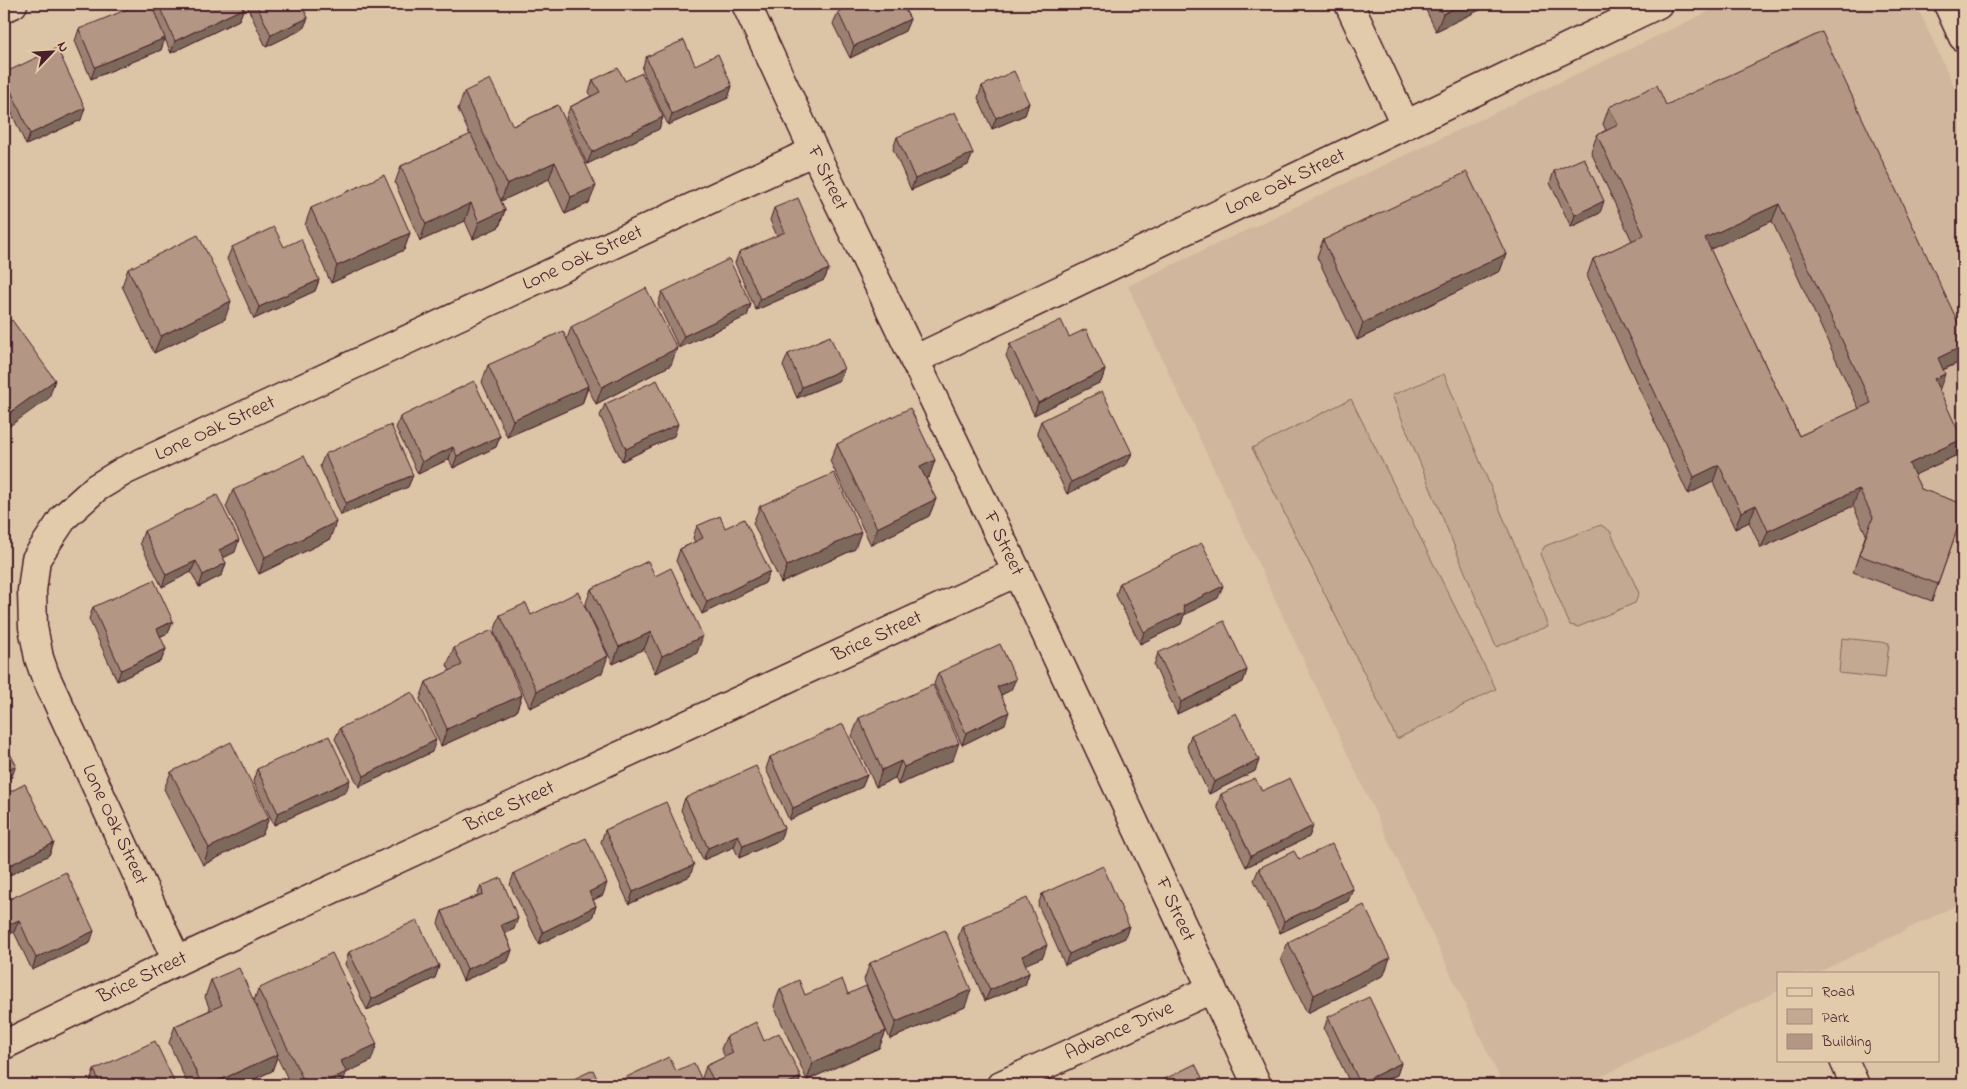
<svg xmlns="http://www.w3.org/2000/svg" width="1967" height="1089" font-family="'Indie Flower',sans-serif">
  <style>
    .built { fill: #d0b69c }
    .green { fill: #c4a992; stroke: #87645e }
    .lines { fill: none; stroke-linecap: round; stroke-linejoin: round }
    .minor-casing { stroke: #4a1f2b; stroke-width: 31 }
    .minor { stroke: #e2cbab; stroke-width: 28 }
    .wall { fill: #9a8171; stroke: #4a1f2b; fill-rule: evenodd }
    .shaded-wall { fill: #7d695c; stroke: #4a1f2b }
    .building { fill: #b39683; stroke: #4a1f2b; fill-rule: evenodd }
    .labels { text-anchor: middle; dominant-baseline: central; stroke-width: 4; stroke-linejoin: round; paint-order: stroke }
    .street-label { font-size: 20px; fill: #4a1f2b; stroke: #e2cbab }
  </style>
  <rect width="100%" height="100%" fill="#dcc4a6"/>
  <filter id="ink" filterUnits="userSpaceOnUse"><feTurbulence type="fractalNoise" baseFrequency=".02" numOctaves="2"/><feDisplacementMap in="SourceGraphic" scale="10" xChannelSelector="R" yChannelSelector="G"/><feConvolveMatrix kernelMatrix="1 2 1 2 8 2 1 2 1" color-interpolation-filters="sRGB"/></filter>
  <g filter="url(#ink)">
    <!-- built -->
    <path class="built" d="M1725 4H1916L1963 106V902L1817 973H1778V991L1584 1085H1503L1128 286Z"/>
    <!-- green -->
    <path class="green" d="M1444 374 1548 626 1496 647 1392 395Z
      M1351 399 1496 689 1397 739 1252 448Z
      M1601 525 1610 531 1639 593 1635 603 1578 627 1570 625 1540 554 1545 546Z
      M1842 638 1889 643 1885 678 1839 673Z"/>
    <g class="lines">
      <defs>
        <g id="minor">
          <path id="s1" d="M746 4 814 151 1017 572 1257 1085"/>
          <path d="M1349 4 1405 124"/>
          <path d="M1948 4 1963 37"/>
          <path d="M4 8 13 4"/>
          <path id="s2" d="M914 360 1658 4"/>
          <path id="s3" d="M177 961 45 675 39 658 33 627 32 591 36 559 64 517 96 488 124 471 814 151"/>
          <path id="s4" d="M4 1045 177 961 1017 572"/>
          <path d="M1844 1060 1855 1085"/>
          <path id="s5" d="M1001 1085 1212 989"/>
        </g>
      </defs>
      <!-- minor casing -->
      <use href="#minor" class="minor-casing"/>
      <!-- minor -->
      <use href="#minor" class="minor"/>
    </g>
    <!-- wall -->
    <path class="wall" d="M158 4 244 8 239 20 171 53 165 39 161 50 91 79 75 41 79 29 155 13Z
      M246 4H301L308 18 303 29 266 47Z
      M845 4H902L910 19 905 31 850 58 833 24 838 12 847 8Z
      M1423 4H1492L1436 31Z
      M646 57 695 65 732 86 728 98 668 125 642 69Z
      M4 73 81 120 26 145 4 96Z
      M593 80 625 81 663 117 659 129 587 164 566 118 570 107 591 96 589 92Z
      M982 86 1029 103 1025 115 992 129 978 98Z
      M464 92 513 126 558 105 589 203 565 214 549 179 501 201 505 210 499 227 473 239 465 221 420 241 395 183 401 166 470 135 458 109Z
      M1666 105 1962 361 1943 370 1939 390 1955 456 1914 475 1921 489 1963 513 1932 601 1853 572 1866 534 1853 506 1761 548 1749 522 1735 529 1713 482 1688 494 1587 276 1593 259 1632 241 1591 152 1597 135 1606 130 1603 124 1609 107ZM1772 221 1859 409 1799 436 1710 249Z
      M897 137 973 153 968 165 911 190 893 149Z
      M1554 171 1600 213 1571 227 1550 183Z
      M311 208 410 233 404 250 331 283 305 225Z
      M774 208 829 269 824 280 756 310 735 263 739 252 777 236 770 220Z
      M1323 240 1506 254 1500 271 1357 340 1317 257Z
      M232 247H284L319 280 315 291 254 319 227 259Z
      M128 269 225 319 154 353 122 286Z
      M662 292 751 304 747 316 679 348 658 304Z
      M571 327 671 365 596 404 588 388 582 404 507 437 482 382 488 365 567 339Z
      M1010 344 1105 370 1101 382 1034 415 1006 356Z
      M788 354 844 369 840 380 797 398 783 366Z
      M605 404 674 436 622 461 600 416Z
      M400 417 500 436 496 447 453 468 449 459 418 474 396 428Z
      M1041 421 1132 453 1127 464 1067 494 1037 432Z
      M837 444 935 460 929 477 926 478 936 499 929 516 871 545 830 461Z
      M325 454 413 475 408 487 341 515 320 466Z
      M233 490 330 539 259 574 226 507Z
      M760 506 855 549 781 583 753 523Z
      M697 526 725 528 770 571 765 583 702 614 676 561 680 549 695 542 693 538Z
      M144 531 235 552 223 558 226 563 222 575 199 587 191 572 162 587 140 543Z
      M655 576 697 653 655 673 644 649 613 664 585 606 591 589Z
      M1120 583 1218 598 1184 615 1181 624 1140 644 1116 595Z
      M93 607 173 621 168 633 160 637 166 649 161 661 117 681 89 619Z
      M500 615H531L602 673 530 708 494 632Z
      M454 648 522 695 516 712 441 746 420 699 426 682 450 671 447 665Z
      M1158 653 1247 670 1243 682 1177 714 1154 665Z
      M938 673 1011 690 1001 695 1005 724 962 745 934 684Z
      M859 718 953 760 898 785 895 778 876 787 852 736Z
      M340 728 432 752 359 787 335 739Z
      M1191 735 1259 760 1255 771 1209 794 1187 747Z
      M770 757 867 775 862 787 789 820 766 769Z
      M257 769 346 792 274 825 253 781Z
      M171 772 269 818 262 835 203 865 164 789Z
      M1262 791 1313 826 1309 837 1246 867 1217 806 1221 794Z
      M4 795 54 843 49 855 4 878Z
      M685 798 784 828 780 840 739 858 734 847 703 860 681 810Z
      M605 830 690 876 629 904 601 842Z
      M1299 860 1353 889 1348 901 1280 933 1254 880 1259 868Z
      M514 873 603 895 593 900 596 906 592 918 539 944 510 885Z
      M481 886 514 929 505 933 512 950 508 961 463 981 438 923 442 911 477 896Z
      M1042 894 1129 926 1125 938 1065 965 1038 905Z
      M4 902 90 943 32 970 14 932 4 937Z
      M962 926 1043 957 1025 964 1029 973 1025 985 985 1001 958 938Z
      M1288 942 1384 975 1307 1013 1281 959Z
      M349 952 439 966 435 978 367 1010 345 964Z
      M870 963 965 1007 890 1039 864 980Z
      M211 980 254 1001 258 989 371 1061 346 1073 342 1085H291L277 1057 272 1071 241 1085H188L169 1043 175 1026 210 1010 205 997Z
      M780 989 805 995 848 994 886 1031 879 1048 807 1080 774 1006Z
      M1328 1017 1401 1063 1397 1075 1375 1085H1351L1324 1029Z
      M726 1037 764 1041 801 1077 798 1085H706L702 1078 706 1066 725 1057 721 1049Z
      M94 1070 173 1085H91L90 1082Z"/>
    <!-- shaded-wall -->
    <path class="shaded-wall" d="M1463 4H1492L1436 31 1443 14Z
      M244 8 239 20 171 53 175 41Z
      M308 18 303 29 266 47 271 35Z
      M910 19 905 31 850 58 854 46Z
      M165 38 161 50 91 79 95 67Z
      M732 86 728 98 668 125 672 114Z
      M1029 103 1025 115 992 129 996 118Z
      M85 108 81 120 26 145 30 134Z
      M663 117 659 129 587 164 592 152Z
      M973 153 968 165 911 190 915 179Z
      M555 162 549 179 501 201 507 184Z
      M596 186 589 203 565 214 571 197Z
      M1604 201 1600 213 1571 227 1575 215Z
      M471 203 465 221 420 241 426 224Z
      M1779 204 1772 221 1698 255 1705 238Z
      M505 210 499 227 473 239 479 222Z
      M410 233 404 250 331 283 337 266Z
      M1506 254 1500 271 1357 340 1363 323Z
      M829 269 824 280 756 310 760 299Z
      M319 280 315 291 254 319 259 307Z
      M231 301 225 319 154 353 161 336Z
      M751 304 747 316 679 348 684 336Z
      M1963 346V358L1962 361 1931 375 1938 358Z
      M677 348 671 365 596 404 602 387Z
      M844 369 840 380 797 398 802 387Z
      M1105 370 1101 382 1034 415 1038 403Z
      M1945 374 1939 391 1934 379Z
      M55 380 49 398 4 430V417Z
      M588 386 582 404 507 437 513 420Z
      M678 424 674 436 622 461 626 449Z
      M500 436 496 447 453 468 457 456Z
      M1962 439 1955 456 1902 481 1909 464Z
      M453 447 449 459 418 474 422 462Z
      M1132 453 1127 464 1067 494 1071 482Z
      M935 460 929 477 914 484 920 467Z
      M1719 465 1713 482 1688 494 1694 477Z
      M413 475 408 487 341 515 346 503Z
      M1859 489 1853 506 1761 548 1768 531Z
      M936 499 929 516 871 545 877 528Z
      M1756 505 1749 522 1735 529 1741 512Z
      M336 522 330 539 259 574 265 557Z
      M861 532 855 549 781 583 787 566Z
      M239 540 235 552 215 562 219 550Z
      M196 561 191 572 162 587 166 575Z
      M226 563 222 575 199 587 203 575Z
      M770 571 765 583 702 614 707 602Z
      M1223 586 1218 598 1184 615 1181 624 1140 644 1144 632 1183 606Z
      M173 621 168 633 152 640 157 629Z
      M651 632 644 649 613 664 619 647Z
      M703 636 697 653 655 673 662 656Z
      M166 649 161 661 117 681 121 670Z
      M608 656 602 673 530 708 537 691Z
      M1247 670 1243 682 1177 714 1181 702Z
      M1016 679 1011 690 993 699 997 687Z
      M522 695 516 712 441 746 447 729Z
      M1009 712 1005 724 962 745 966 733Z
      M436 740 432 752 359 787 364 776Z
      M959 743 953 760 898 785 904 767Z
      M1259 760 1255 771 1209 794 1214 782Z
      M901 761 895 778 876 787 882 770Z
      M16 765 12 777 4 781V772Z
      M867 775 862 787 789 820 793 808Z
      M350 780 346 792 274 825 278 813Z
      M269 818 262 835 203 865 209 848Z
      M1313 826 1309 837 1246 867 1251 856Z
      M784 828 780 840 739 858 743 846Z
      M738 835 734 847 703 860 708 848Z
      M54 843 49 855 4 878V873L6 867Z
      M694 865 690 876 629 904 633 892Z
      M607 883 603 895 585 904 589 892Z
      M1353 889 1348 901 1280 933 1284 921Z
      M596 906 592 918 539 944 543 932Z
      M518 918 514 929 497 937 501 925Z
      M19 920 14 932 4 937V933L6 926Z
      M1129 926 1125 938 1065 965 1069 954Z
      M94 931 90 943 32 970 36 958Z
      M1047 945 1043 957 1017 968 1022 956Z
      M512 950 508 961 463 981 467 969Z
      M1390 958 1384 975 1307 1013 1314 995Z
      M439 966 435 978 367 1010 372 999Z
      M1029 973 1025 985 985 1001 990 990Z
      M971 990 965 1007 890 1039 896 1022Z
      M886 1031 879 1048 807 1080 813 1063Z
      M377 1044 371 1061 346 1073 342 1085H319L341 1061Z
      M278 1054 272 1071 241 1085H209Z
      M1401 1063 1397 1075 1375 1085H1359L1360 1083Z
      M801 1077 798 1085H784Z
      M174 1081 173 1085H166Z"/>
    <!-- building -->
    <path class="building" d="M140 4H151L165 38 95 67 79 29Z
      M158 4H241L244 8 175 41Z
      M256 4H301L308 18 271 35Z
      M855 4H902L910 19 854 46 838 12Z
      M1438 4H1463L1443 14Z
      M1822 32 1963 333V346L1938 358 1945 374 1934 379 1962 439 1909 464 1921 489 1963 504V513L1938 584 1859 555 1873 517 1859 489 1768 531 1756 505 1741 512 1719 465 1694 477 1593 259 1644 235 1597 135 1618 125 1609 107 1657 85 1666 105ZM1779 204 1871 403 1799 436 1705 238Z
      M684 40 695 65 718 54 732 86 672 114 646 57Z
      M57 48 85 108 30 134 4 75V73Z
      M618 68 625 81 642 73 663 117 592 152 570 107 600 92 593 80Z
      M1014 71 1029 103 996 118 982 86Z
      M490 79 513 126 558 105 596 186 571 197 555 162 507 184 464 92Z
      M955 112 973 153 915 179 897 137Z
      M471 134 505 210 479 222 471 203 426 224 401 166Z
      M1584 158 1604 201 1575 215 1554 171Z
      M1467 172 1506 254 1363 323 1323 240Z
      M384 175 410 233 337 266 311 208Z
      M798 198 829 269 760 299 739 252 785 232 774 208Z
      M274 227 284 247 301 239 319 280 259 307 232 247Z
      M198 235 231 301 161 336 128 269Z
      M729 259 751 304 684 336 662 292Z
      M646 288 677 348 602 387 571 327Z
      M12 320 55 380 4 417V326Z
      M1061 320 1069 337 1086 329 1105 370 1038 403 1010 344Z
      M563 331 588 386 513 420 488 365Z
      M830 336 844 369 802 387 788 354Z
      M657 380 678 424 626 449 605 404Z
      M474 381 500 436 457 456 453 447 422 462 400 417Z
      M1102 391 1132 453 1071 482 1041 421Z
      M910 408 935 460 920 467 936 499 877 528 837 444Z
      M391 425 413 475 346 503 325 454Z
      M304 456 336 522 265 557 233 490Z
      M834 473 861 532 787 566 760 506Z
      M217 495 239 540 219 550 226 563 203 575 196 561 166 575 144 531Z
      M720 516 725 528 744 519 770 571 707 602 680 549 703 538 697 526Z
      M1202 543 1223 586 1183 606 1185 612 1144 632 1120 583Z
      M648 561 655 576 671 568 703 636 662 656 651 632 619 647 591 589Z
      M154 580 173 621 157 629 166 649 121 670 93 607Z
      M578 592 608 656 537 691 500 615 526 603 531 615Z
      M1224 621 1247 670 1181 702 1158 653Z
      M492 630 522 695 447 729 426 682 462 665 454 648Z
      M1000 644 1016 679 997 687 1009 712 966 733 938 673Z
      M933 685 959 743 904 767 901 761 882 770 859 718Z
      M412 692 436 740 364 776 340 728Z
      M1236 713 1259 760 1214 782 1191 735Z
      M843 724 867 775 793 808 770 757Z
      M329 736 350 780 278 813 257 769Z
      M4 742 16 765 4 772Z
      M231 742 269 818 209 848 171 772Z
      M756 766 784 828 743 846 738 835 708 848 685 798Z
      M1255 778 1262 791 1290 778 1313 826 1251 856 1221 794Z
      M25 784 54 843 6 867 4 862V795Z
      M666 802 694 865 633 892 605 830Z
      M586 838 607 883 589 892 596 906 543 932 514 873Z
      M1332 844 1353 889 1284 921 1259 868 1294 851 1299 860Z
      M1103 866 1129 926 1069 954 1042 894Z
      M66 872 94 931 36 958 19 920 6 926 4 921V902Z
      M501 878 518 918 501 925 512 950 467 969 442 911 483 894 481 886Z
      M1027 898 1047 945 1022 956 1029 973 990 990 962 926Z
      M1364 905 1390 958 1314 995 1288 942Z
      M417 920 439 966 372 999 349 952Z
      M945 930 971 990 896 1022 870 963Z
      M332 953 377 1044 341 1061 346 1072 319 1085H306L258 989Z
      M239 968 278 1054 209 1085H202L175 1026 222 1005 211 980Z
      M842 979 848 994 866 986 886 1031 813 1063 780 989 799 980 805 995Z
      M1369 997 1401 1063 1360 1083 1328 1017Z
      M756 1022 764 1041 779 1033 801 1077 784 1085H716L706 1066 733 1053 726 1037Z
      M155 1041 174 1081 166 1085H101L94 1070Z
      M669 1057 676 1071 694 1063 704 1085H615L614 1083Z
      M1195 1064 1206 1085H1153Z
      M593 1070 600 1085H561Z
      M76 1080 78 1085H64Z"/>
  </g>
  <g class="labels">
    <!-- street labels -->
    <g class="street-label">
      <text stroke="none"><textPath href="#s1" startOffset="192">F Street</textPath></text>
      <text stroke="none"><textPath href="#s2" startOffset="412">Lone Oak Street</textPath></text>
      <text stroke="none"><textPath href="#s3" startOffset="1065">Lone Oak Street</textPath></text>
      <text stroke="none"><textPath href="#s3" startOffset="660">Lone Oak Street</textPath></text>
      <text stroke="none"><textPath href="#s1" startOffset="598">F Street</textPath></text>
      <text stroke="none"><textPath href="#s4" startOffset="964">Brice Street</textPath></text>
      <text stroke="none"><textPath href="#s4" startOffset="559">Brice Street</textPath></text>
      <text transform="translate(114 825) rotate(65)">Lone Oak Street</text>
      <text stroke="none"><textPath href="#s1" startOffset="1002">F Street</textPath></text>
      <text stroke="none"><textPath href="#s4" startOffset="154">Brice Street</textPath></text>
      <text stroke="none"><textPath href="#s5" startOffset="130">Advance Drive</textPath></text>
    </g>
  </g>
  <!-- margin -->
  <rect width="1967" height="1089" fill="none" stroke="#e2cbab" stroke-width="20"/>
  <rect x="10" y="10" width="1947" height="1069" fill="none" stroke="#4a1f2b" stroke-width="2" filter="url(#ink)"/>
  <!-- legend -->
  <rect x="1777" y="972" width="162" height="90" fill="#e2cbab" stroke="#a58678"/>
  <rect x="1787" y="988" width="25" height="8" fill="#e2cbab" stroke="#a58678"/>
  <text x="1822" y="996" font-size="15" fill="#4a1f2b">Road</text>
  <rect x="1787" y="1009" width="25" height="15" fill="#c4a992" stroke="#a58678"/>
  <text x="1822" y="1022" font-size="15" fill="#4a1f2b">Park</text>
  <rect x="1787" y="1034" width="25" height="15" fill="#b39683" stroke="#a58678"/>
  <text x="1822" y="1046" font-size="15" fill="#4a1f2b">Building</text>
  <!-- north arrow -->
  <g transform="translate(52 52) rotate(65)" stroke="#e2cbab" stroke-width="4" paint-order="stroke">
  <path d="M0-4L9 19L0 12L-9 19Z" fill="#4a1f2b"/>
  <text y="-8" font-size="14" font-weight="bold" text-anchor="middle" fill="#4a1f2b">N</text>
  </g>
</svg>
